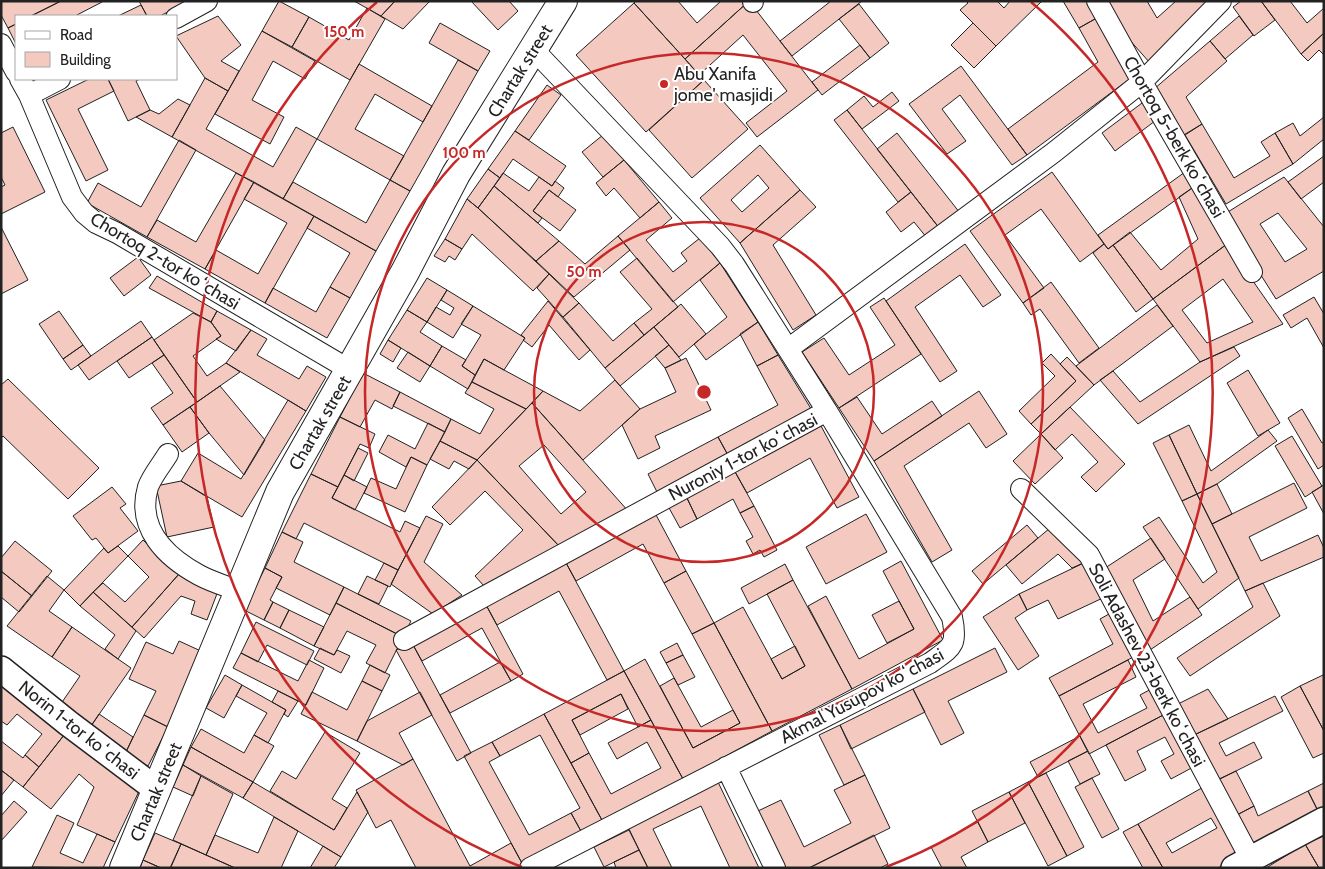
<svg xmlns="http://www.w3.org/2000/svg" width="1325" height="869" font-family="Cabin,sans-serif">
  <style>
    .building { fill: #f3c9c0; stroke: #222; fill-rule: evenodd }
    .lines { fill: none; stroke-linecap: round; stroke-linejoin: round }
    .minor-casing { stroke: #222; stroke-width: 22 }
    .tertiary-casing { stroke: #222; stroke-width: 28 }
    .secondary-casing { stroke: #222; stroke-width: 30 }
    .minor { stroke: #fff; stroke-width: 20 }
    .tertiary { stroke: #fff; stroke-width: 25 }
    .secondary { stroke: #fff; stroke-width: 28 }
    .ring { fill: none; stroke: #c62828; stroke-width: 2.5 }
    .poi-dot { fill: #c62828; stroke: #fff; stroke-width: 2 }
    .labels { text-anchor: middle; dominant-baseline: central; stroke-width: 4; stroke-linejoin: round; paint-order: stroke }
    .street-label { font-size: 18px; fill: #222; stroke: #fff }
    .poi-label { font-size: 18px; fill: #222; stroke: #fff; text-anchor: start }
    .centre { fill: #c62828; stroke: #fff; stroke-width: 2.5 }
    .ring-label { font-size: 15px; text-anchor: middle; font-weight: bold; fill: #c62828; stroke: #fff; stroke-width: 4; stroke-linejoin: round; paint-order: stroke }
  </style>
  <rect width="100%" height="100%" fill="#fff"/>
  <!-- building -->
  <path class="building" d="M1 1H61L31 16H16V24L8 28 1 15Z
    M61 1H101L102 2 75 16H31Z
    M139 1H189L160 16H147Z
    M279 1 309 17 292 47 262 31Z
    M354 1H395L381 16Z
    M395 1H430L403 29 381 16Z
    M471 1H509L518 11 498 30Z
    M636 1H678L697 23 721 1H749L685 59 634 3Z
    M749 1 818 90 757 137 746 123 787 91 743 35 699 75 685 59Z
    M831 1H862L792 56 780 41Z
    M966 1H997L1004 8 1010 1H1042L996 46 960 10 968 3Z
    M1063 1H1094L1102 15 1079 28Z
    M1105 1H1147L1157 18 1176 1H1213L1150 63 1127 37Z
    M1241 1H1261L1275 20 1254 36 1233 7Z
    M1261 1H1290L1307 23 1324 8V33L1301 54Z
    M634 3 704 80 646 132 576 55Z
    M859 4 889 43 870 58 839 19Z
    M141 5 147 16H118Z
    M367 8 385 19 350 80 292 47 309 17 349 40Z
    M1102 15 1135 75 1027 155 1008 129 1098 62 1079 28Z
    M218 16 241 45 221 61 239 71 228 91 205 78 176 36Z
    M1239 16 1253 35 1225 59 1210 41Z
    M440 23 490 51 478 71 429 43Z
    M973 23 996 46 974 68 951 45Z
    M16 24V44L8 28Z
    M262 31 315 61 305 79 273 61 252 100 284 117 270 144 215 114Z
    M1324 33V55L1319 50 1308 61 1301 54Z
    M1210 41 1227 61 1186 97 1202 124 1182 136 1154 89Z
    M860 45 870 58 822 95 812 82Z
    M458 60 478 71 410 191 390 180Z
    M359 64 432 106 423 122 375 94 355 129 404 156 390 180 317 139Z
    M961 66 1027 155 1012 165 960 95 942 109 966 141 947 154 909 104Z
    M205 78 228 91 206 129 273 167 296 127 317 139 283 199 172 137Z
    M89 79H108L114 91 78 109 108 170 86 181 46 100Z
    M108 79H140L136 81 150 110 128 121Z
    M704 80 748 129 692 178 649 130Z
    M547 85 561 95 529 140 515 131Z
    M892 92 899 101 862 129 847 110 864 96 873 107Z
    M178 99 190 105 172 137 136 117 150 110 159 114Z
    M1146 100 1159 118 1115 151 1102 133Z
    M847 110 911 192 898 202 834 120Z
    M1324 117V139L1293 164 1275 133 1293 123 1300 136Z
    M1202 124 1234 178 1270 156 1261 142 1275 133 1293 164 1226 204 1185 135Z
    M13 127 45 192 1 214V187L5 185 1 177V133Z
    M515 131 566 166 552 186 513 159 500 178 488 169Z
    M897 133 960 213 940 229 877 149Z
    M603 135 624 160 603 177 582 152Z
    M179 140 196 150 147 237 87 203 98 183 141 207Z
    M760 145 800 190 740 243 700 198ZM758 175 769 188 742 212 731 200Z
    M1324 156V182L1301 199 1288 182Z
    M624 160 659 202 640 218 614 188 606 196 596 183Z
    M488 169 500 178 478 208 467 199Z
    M1052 172 1104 244 1080 262 1041 209 1005 235 1044 288 1023 303 970 231Z
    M1185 172 1195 186 1108 249 1098 235Z
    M236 173 254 182 205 269 147 237 157 220 196 242Z
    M503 173 529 191 539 177 552 186 555 181 564 188 558 197 549 190 533 211 542 218 538 223 494 186Z
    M1284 177 1324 227V271L1276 299 1223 215ZM1278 213 1307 249 1285 262 1260 224Z
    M390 180 410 191 376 251 283 199 293 182 366 223Z
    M254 182 314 216 265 303 205 269 216 250 258 274 287 223 244 199Z
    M494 186 559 241 536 261 478 208Z
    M1195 186 1227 244 1153 299 1113 245 1130 232 1161 270 1198 239 1179 197Z
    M549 190 576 210 560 231 533 211Z
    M800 190 816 207 773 245 816 315 793 330 740 243Z
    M911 192 940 229 927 238 914 222 901 232 886 212Z
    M467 199 478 208 549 274 533 291 472 234 462 249 445 239Z
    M659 202 672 218 646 240 673 272 687 261 681 253 700 238 720 263 673 302 618 236Z
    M314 216 376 251 350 298 330 287 350 253 307 228Z
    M1 227 28 280 1 294Z
    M618 236 630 250 574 297 536 261 559 241 585 264Z
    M445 239 462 249 455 260 449 256 445 262 434 256Z
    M965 244 1001 295 983 307 960 275 915 307 957 371 940 382 886 301Z
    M1104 244 1108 249 1113 245 1153 299 1136 312 1093 253Z
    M1227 244 1283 324 1200 362 1153 299ZM1223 279 1253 322 1207 343 1182 310Z
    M138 257 151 275 124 296 110 278Z
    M637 258 678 307 644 335 634 323 652 309 620 272Z
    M720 263 758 322 706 360 694 344 727 317 700 280Z
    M549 274 579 303 563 317 537 288Z
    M157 276 217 311 211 322 149 288Z
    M427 278 447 290 427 322 407 310Z
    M1051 282 1099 348 1079 363 1040 309 1031 315 1023 303Z
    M330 287 350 298 327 338 265 303 273 288 316 312Z
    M447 290 473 306 453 338 427 322 436 307 450 315 454 308 441 300Z
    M1314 297 1324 314V348L1307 318 1291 328 1283 315Z
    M884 298 921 354 839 408 802 352 824 338 849 375 895 345 870 307Z
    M548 301 590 350 579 360 549 325 532 347 523 340 525 338 521 335Z
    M579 303 613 341 634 323 644 335 605 368 563 317Z
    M681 304 706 334 679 357 654 327Z
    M1157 305 1173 326 1094 385 1076 366Z
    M473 306 525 338 504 370 484 359 475 375 462 366 481 335 461 324Z
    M407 310 427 322 420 332 442 346 430 366 388 340Z
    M59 311 83 345 63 359 39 324Z
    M217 311 251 330 236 351 216 339 221 336 211 322Z
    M193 313 211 322 221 336 193 356 207 376 226 363 240 372 197 402 154 340Z
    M141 321 152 337 89 380 78 365Z
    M758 322 778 355 757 366 740 334Z
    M654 327 669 345 620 386 605 368Z
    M251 330 267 339 257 355 299 379 307 366 326 377 306 411 226 363Z
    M152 337 164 355 129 378 117 361Z
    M388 340 401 348 393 362 380 354Z
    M83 345 91 356 71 370 63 359Z
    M669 345 681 360 665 368 655 356Z
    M442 346 466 360 462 366 475 375 468 389 430 366Z
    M1234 347 1240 356 1138 424 1100 380 1113 371 1140 402 1200 362Z
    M408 352 430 366 420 382 397 368Z
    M1051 354 1076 381 1031 424 1019 411 1055 376 1042 363Z
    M164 355 197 402 163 425 151 408 173 393 152 363Z
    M778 355 813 412 729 457 718 437 778 405 757 366Z
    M1067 357 1094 385 1041 434 1031 424 1076 381 1060 364Z
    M686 358 711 410 655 436 660 448 638 459 622 425 640 409 676 392 665 368Z
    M484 359 504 370 543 391 526 409 472 382Z
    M1248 370 1280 423 1258 436 1227 383Z
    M363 373 400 392 392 409 375 400 360 427 340 417Z
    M8 379 99 468 68 499 3 436 1 438V385Z
    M615 380 640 409 583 460 532 403 543 391 580 411Z
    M472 382 526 409 477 460 440 441 451 419 480 434 494 409 465 393Z
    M220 386 265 440 244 475 209 433 190 407Z
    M979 391 1007 434 986 448 969 423 904 466 952 550 932 562 874 461Z
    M400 392 451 419 445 432 393 406Z
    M857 397 882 434 932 401 942 416 874 461 839 408Z
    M288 400 306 411 242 517 181 481 198 453 241 479Z
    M532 403 629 512 560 547 477 460ZM544 445 586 492 561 514 519 466Z
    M190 407 209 433 182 452 163 425Z
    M1070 407 1125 464 1096 492 1081 477 1098 462 1072 434 1055 450 1041 434Z
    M1302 409 1322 443 1324 442V465L1318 469 1288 418Z
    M340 417 375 434 369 448 360 444 338 487 311 474Z
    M428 423 445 432 427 465 411 457 406 467 379 452 388 435 415 449Z
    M820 424 859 497 837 508 810 458 747 493 734 470Z
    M1189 425 1211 471 1268 430 1277 441 1217 484 1197 494 1169 435Z
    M1041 434 1063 458 1035 484 1013 461Z
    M1169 435 1197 494 1182 501 1153 443Z
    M1292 436 1322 486 1305 497 1275 446Z
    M718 437 729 457 658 494 648 474Z
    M440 441 477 460 469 469 454 461 449 469 430 459Z
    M358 448 368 453 354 481 344 475Z
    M411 457 427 465 405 512 364 493 371 478 396 489Z
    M477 460 560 547 484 586 475 576 523 530 485 491 450 525 432 507Z
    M734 470 754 506 740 513 733 499 697 519 686 496Z
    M311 474 338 487 332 498 400 532 405 521 420 528 398 570 304 523 296 539 282 532Z
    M344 475 367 487 355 510 332 498Z
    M181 481 207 497 214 527 167 537 156 486Z
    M1294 483 1307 508 1249 537 1261 561 1318 535 1324 548V557L1245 591 1212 524Z
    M1217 484 1232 514 1212 524 1197 494Z
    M1324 485V514L1312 492Z
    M112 487 126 504 120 508 138 531 108 553 96 538 92 540 73 516Z
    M1197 494 1239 578 1198 609 1143 527 1159 517 1203 583 1217 572 1182 501Z
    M686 496 697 519 680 528 668 506Z
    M754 506 777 550 764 557 760 550 753 554 746 541 753 537 740 513Z
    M655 513 686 571 664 583 643 544 576 581 565 561Z
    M866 514 887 552 826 584 806 547Z
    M426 516 443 524 424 562 462 595 433 614 391 584Z
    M1056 523 1090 560 1072 568 1058 554 1022 584 1006 565Z
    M1027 525 1038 538 983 584 972 571Z
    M282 532 303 542 294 562 344 587 330 615 276 588 282 577 265 568Z
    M1151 538 1165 559 1133 580 1153 621 1190 597 1202 615 1144 654 1102 570Z
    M143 540 179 574 132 627 93 592 103 583 125 602 149 577 128 556Z
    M15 541 52 571 32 596 1 571V558Z
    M118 546 128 556 80 606 64 590 104 548 108 553Z
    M1090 560 1107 596 1058 619 1048 600 1027 610 1019 594Z
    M565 561 624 671 607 680 559 591 497 625 485 603Z
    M901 561 943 640 852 689 808 606 826 596 859 659 914 629 883 571Z
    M384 563 398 570 390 587 375 580Z
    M785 564 793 580 749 604 741 588Z
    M265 568 282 577 270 600 273 602 264 620 244 610Z
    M1 571 32 596 19 612 1 597Z
    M686 571 714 623 692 634 664 583Z
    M179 574 218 591 207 620 191 614 195 601 181 596 144 638 132 627Z
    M47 576 64 590 49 611 72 627 52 657 7 626Z
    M367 576 388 586 379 604 358 594Z
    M793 580 852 689 772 731 714 623 743 607 782 679 805 666 767 594Z
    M1263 583 1280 616 1190 676 1177 658 1253 607 1245 591Z
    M344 587 411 621 403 637 336 603Z
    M93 592 136 631 118 659 105 649 115 635 80 606Z
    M1019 594 1027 610 1015 618 1039 656 1018 670 983 617Z
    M899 601 914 629 887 643 872 615Z
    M273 602 289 610 280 628 264 620Z
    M336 603 403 637 385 673 366 663 376 645 347 631 334 655 314 646Z
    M485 603 523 674 511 681 482 628 422 661 412 643Z
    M1118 609 1141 653 1059 696 1049 678 1113 644 1100 619Z
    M289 610 324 627 314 646 280 628Z
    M256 622 314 651 307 665 267 645 258 662 241 653Z
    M714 623 772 731 683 779 624 671 645 659 693 748 740 723 692 634Z
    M72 627 131 668 89 729 58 708 80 676 52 657Z
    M179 641 203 652 168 727 144 715 156 691 129 679 146 642 173 654Z
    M412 643 471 753 457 761 396 650Z
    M677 643 683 655 666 663 660 652Z
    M795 646 805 666 782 679 771 659Z
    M320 648 334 655 337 650 350 656 341 673 314 659Z
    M995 648 1007 672 948 701 964 733 941 745 913 689Z
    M241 653 298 681 309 660 324 668 306 705 233 668Z
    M683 655 695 677 678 685 666 663Z
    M1128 660 1136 677 1083 704 1098 733 1147 708 1140 695 1155 687 1169 712 1089 754 1059 696Z
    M500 662 511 681 450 713 440 695Z
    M370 665 390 675 382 691 362 681Z
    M624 671 651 720 638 727 621 694 572 720 589 753 571 763 544 714Z
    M225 675 242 685 224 718 206 708Z
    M1323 675H1324V731L1300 686Z
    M674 678 701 727 733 710 740 723 693 748 660 686Z
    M6 681 68 730 39 767 25 755 42 734 17 714 7 725 1 721V687Z
    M362 681 382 691 357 741 301 714 312 692 347 710Z
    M242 685 286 710 268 743 254 735 267 713 236 696Z
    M1300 686 1324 731V753L1313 758 1281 697Z
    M913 689 925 712 851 749 840 725Z
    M1208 689 1228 719 1192 736 1176 705Z
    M278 691 298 701 288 717 284 714 286 710 272 702Z
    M420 692 432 715 399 733 413 759 403 765 357 741 367 721Z
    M621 694 628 709 580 735 572 720Z
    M1275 696 1283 711 1219 743 1226 756 1254 742 1262 758 1214 782 1192 736Z
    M1169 712 1197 765 1171 779 1161 761 1174 754 1165 737 1137 751 1146 770 1125 781 1106 745Z
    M99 714 133 737 125 754 89 729Z
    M544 714 603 822 582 833 571 813 580 808 540 735 500 756 492 742Z
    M144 715 168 727 148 766 125 754Z
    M651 720 683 779 603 822 571 763 589 753 611 794 661 768 647 742 617 759 608 743Z
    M840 725 865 775 844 785 819 735Z
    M201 729 244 753 254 735 274 746 253 782 191 747Z
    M68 730 141 787 115 842 77 825 94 787 79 774 51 809 23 787Z
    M325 732 360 753 332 799 347 808 334 830 270 791 282 771 296 779Z
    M1080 736 1088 751 1038 777 1030 762Z
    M1 741 23 758 25 755 39 767 23 787 1 770Z
    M492 742 500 756 489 762 529 835 571 813 582 833 523 865 464 756Z
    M191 747 253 782 243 798 183 765Z
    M1088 751 1100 774 1080 784 1068 761Z
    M413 759 470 866 511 843 523 865 518 868H416L391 820 376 828 356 790Z
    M183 765 201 776 193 796 173 787Z
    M1 770 14 780 1 796Z
    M1236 771 1254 806 1235 816 1217 780Z
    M1046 773 1084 847 1067 856 1028 782Z
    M865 775 890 828 809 868H786L758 811 781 800 804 847 851 823 834 790Z
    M201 776 233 794 206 855 173 840Z
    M1092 778 1119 829 1102 838 1075 787Z
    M253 782 334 830 357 792 368 812 341 857 243 798Z
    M718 782 759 868H730L701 806 653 829 672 868H648L627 825Z
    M1028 782 1067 856 1048 866 1009 792Z
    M1324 783V808L1318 811 1308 791Z
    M1207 785 1245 853 1218 868H1163L1138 824ZM1211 818 1217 828 1172 853 1166 843Z
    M1308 791 1318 811 1249 845 1235 816 1254 806 1258 816Z
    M1009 792 1025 823 988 842 972 811Z
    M14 801 27 812 1 841V816Z
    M57 815 74 823 60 853 83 863 97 834 115 842 103 868 32 867Z
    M274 817 298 831 281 868H235L206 855 215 835 258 853Z
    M978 822 988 842 961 857 967 868H942L931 847Z
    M1138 824 1163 868H1143L1123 832Z
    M629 830 639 850 604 867 594 847Z
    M155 833 181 844 170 868H161L143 860Z
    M874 835 888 864 880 868H809Z
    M1324 836V868H1319L1305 844Z
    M181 844 206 855 235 868H172L171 867Z
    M1305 844 1319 868H1266Z
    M323 846 341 857 334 868H310Z
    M639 850 648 868H616L614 862Z
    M143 860 161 868H140Z"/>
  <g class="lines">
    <defs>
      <path id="minor" d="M753 1V2
        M1097 1 1142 82 1252 272
        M176 18 207 1
        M1 44 16 72
        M20 79 29 95 72 197 84 213 96 223 117 233 350 370
        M29 95 60 79
        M788 349 1053 153 1142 82 1221 1
        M168 454C162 464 152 476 148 487 136 528 166 557 199 575 212 582 226 586 239 591
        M1021 489 1089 555 1250 858
        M404 640 827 411 734 264 720 246 533 49
        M726 767 775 868
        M530 868 930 663C952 647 958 646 952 617L827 411"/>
      <path id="tertiary" d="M1 669 68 723 157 790
        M1234 868 1324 820"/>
      <path id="secondary" d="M124 868 280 492 405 272 456 174 563 1"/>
    </defs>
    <!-- minor casing -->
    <use href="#minor" class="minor-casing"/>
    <!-- tertiary casing -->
    <use href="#tertiary" class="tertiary-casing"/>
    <!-- secondary casing -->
    <use href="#secondary" class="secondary-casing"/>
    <!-- minor -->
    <use href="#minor" class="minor"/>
    <!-- tertiary -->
    <use href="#tertiary" class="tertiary"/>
    <!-- secondary -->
    <use href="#secondary" class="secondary"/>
  </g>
  <!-- distance rings -->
  <g class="ring">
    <circle cx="704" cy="392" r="170"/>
    <circle cx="704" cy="392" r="339"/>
    <path d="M522 867A509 509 0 0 1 377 2M1031 2A509 509 0 0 1 886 867"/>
  </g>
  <!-- markers -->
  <circle class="poi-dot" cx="664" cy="84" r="5"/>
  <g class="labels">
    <!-- street labels -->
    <g class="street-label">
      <text transform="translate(520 71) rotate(-58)">Chartak street</text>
      <text transform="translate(1174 137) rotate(60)">Chortoq 5-berk koʻchasi</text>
      <text transform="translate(165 261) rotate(31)">Chortoq 2-tor koʻchasi</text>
      <text transform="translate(320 423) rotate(-60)">Chartak street</text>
      <text transform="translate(743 457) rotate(-28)">Nuroniy 1-tor koʻchasi</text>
      <text transform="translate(1147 665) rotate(62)">Soli Adashev 23-berk koʻchasi</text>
      <text transform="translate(862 696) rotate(-28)">Akmal Yusupov koʻchasi</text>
      <text transform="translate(79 730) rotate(38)">Norin 1-tor koʻchasi</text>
      <text transform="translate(156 792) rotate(-67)">Chartak street</text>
    </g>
    <!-- poi labels -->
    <g class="poi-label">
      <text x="674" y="74">Abu Xanifa<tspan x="674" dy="21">jome' masjidi</tspan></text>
    </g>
  </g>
  <circle cx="704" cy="392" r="8" class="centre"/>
  <g class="ring-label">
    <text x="344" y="37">150 m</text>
    <text x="464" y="158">100 m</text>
    <text x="584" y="277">50 m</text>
  </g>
  <!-- border -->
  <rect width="1325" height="869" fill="none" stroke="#222222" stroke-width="5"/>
  <!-- legend -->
  <rect x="15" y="15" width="162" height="65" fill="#ffffff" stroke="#a7a7a7"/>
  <rect x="25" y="31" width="25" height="8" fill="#ffffff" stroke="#a7a7a7"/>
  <text x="60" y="40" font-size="15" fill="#222222">Road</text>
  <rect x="25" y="52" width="25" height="15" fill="#f3c9c0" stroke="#a7a7a7"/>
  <text x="60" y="65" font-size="15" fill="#222222">Building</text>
</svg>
